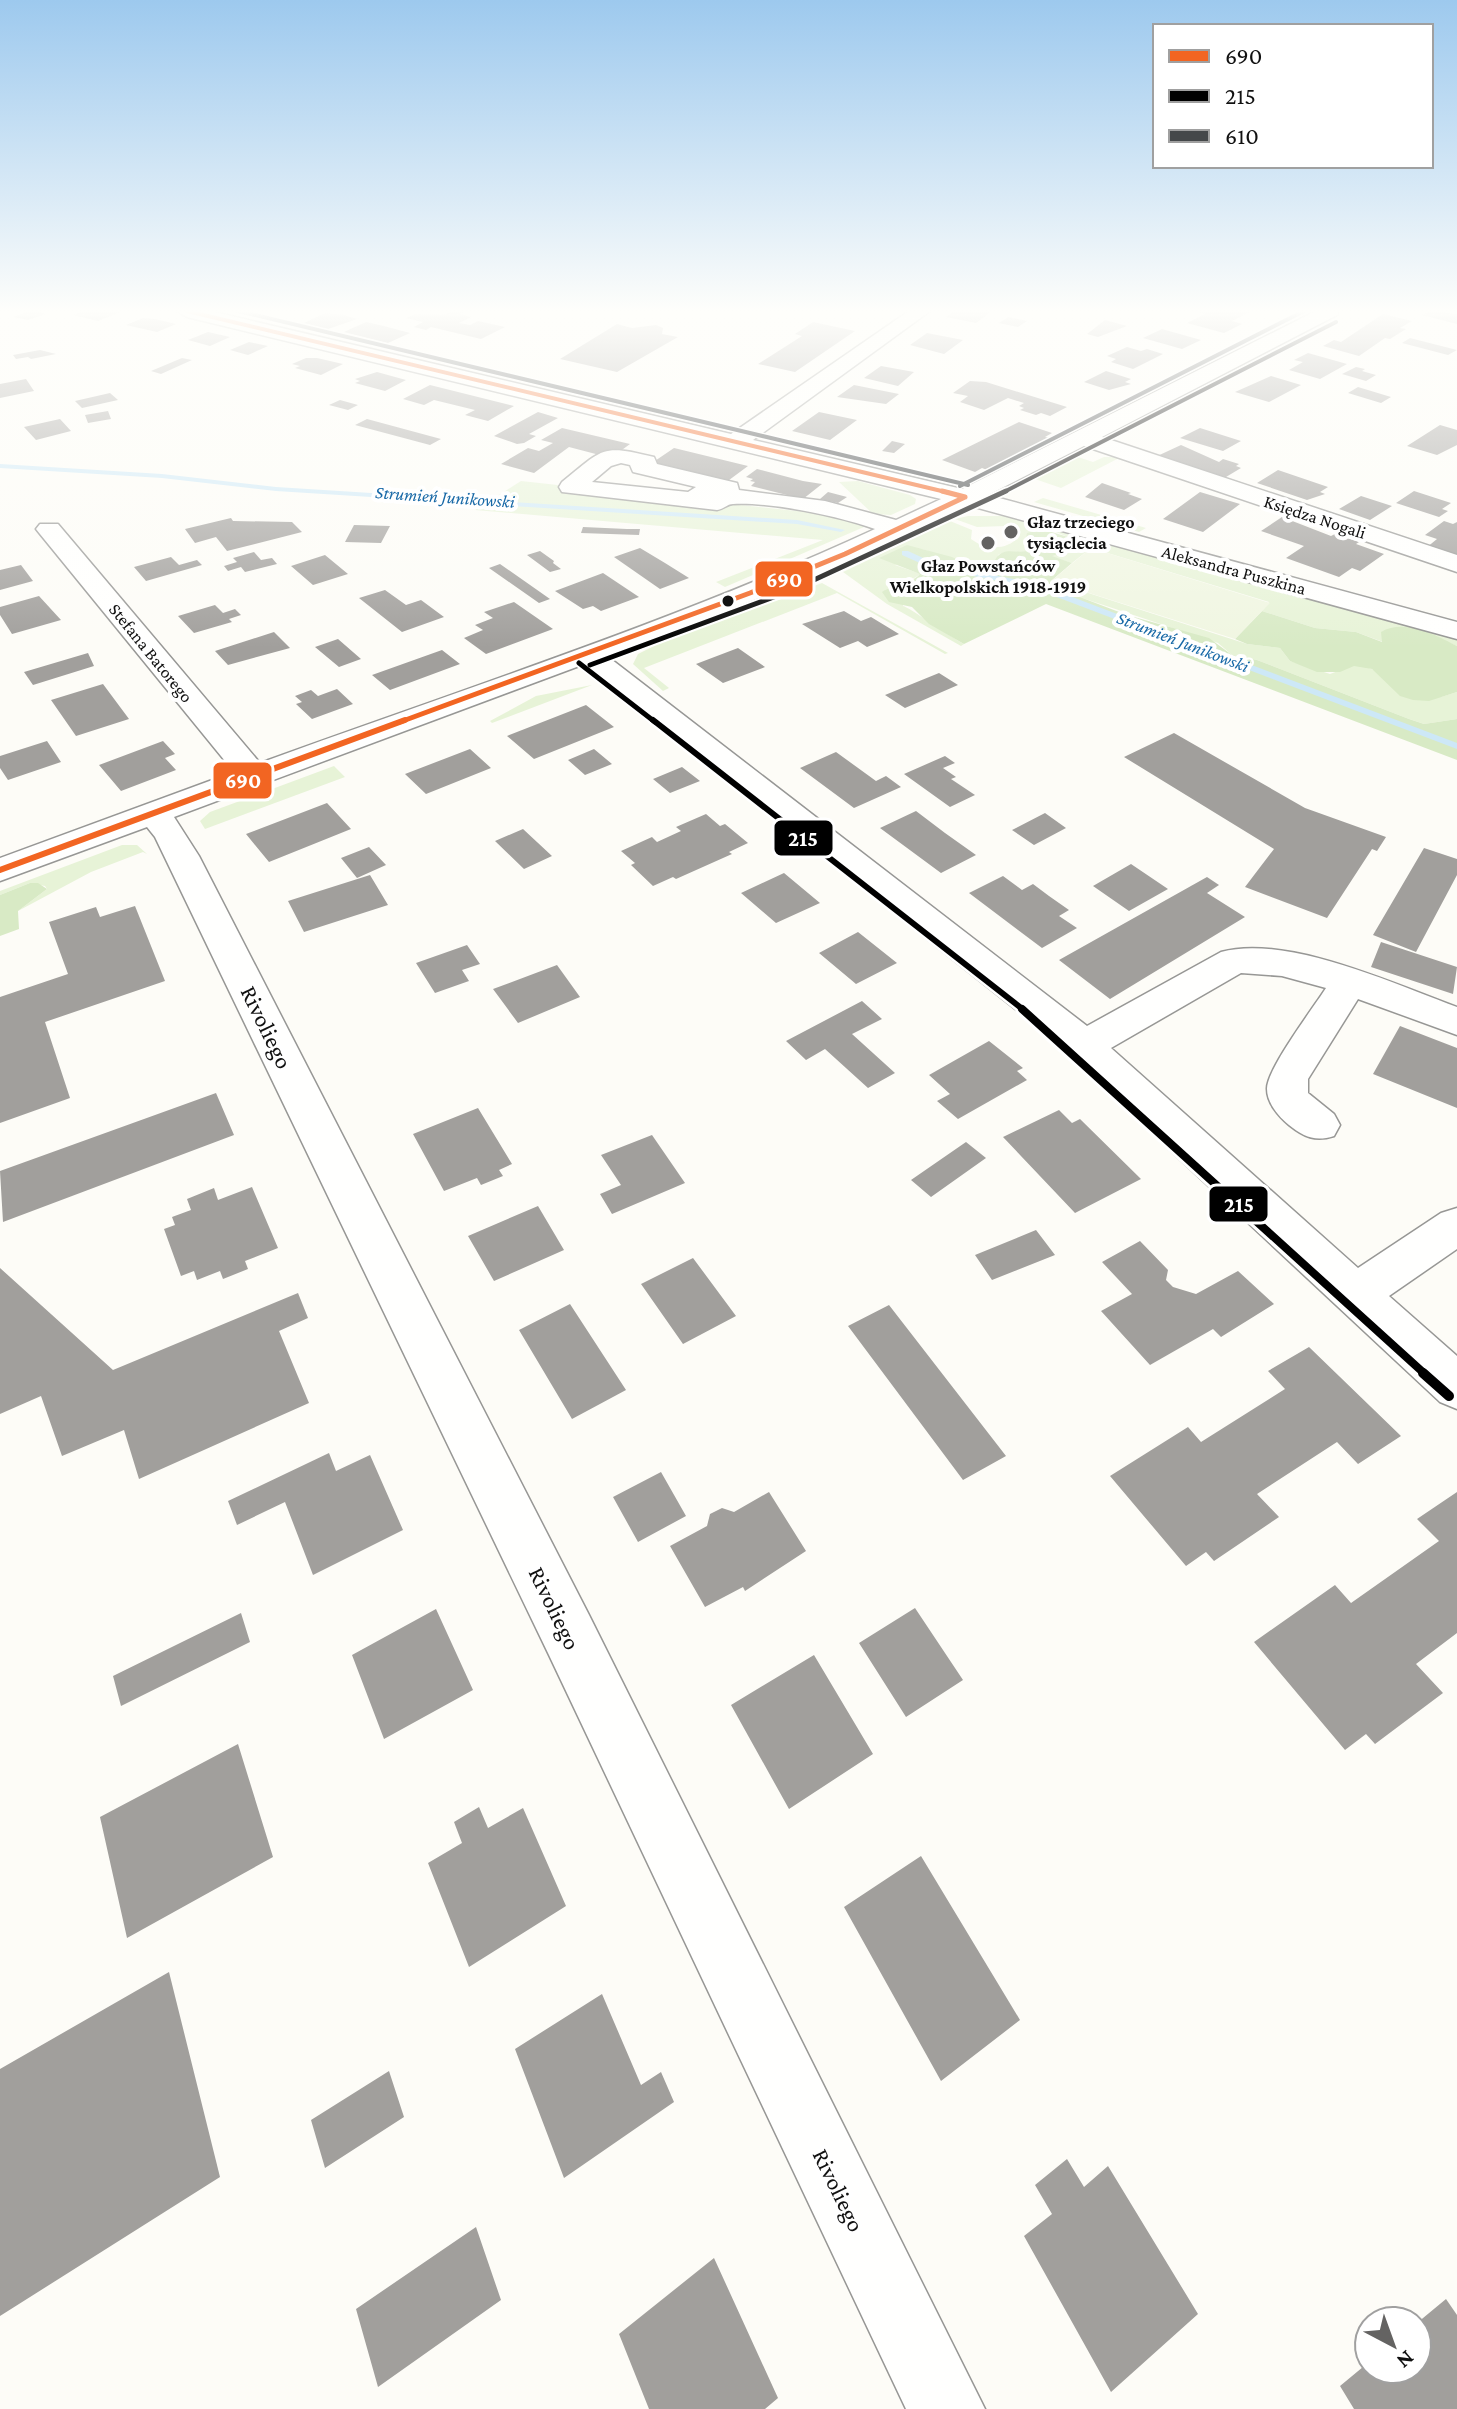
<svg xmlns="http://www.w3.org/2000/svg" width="1457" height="2409" font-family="'Crimson Pro',serif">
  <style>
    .green { fill: #e7f3d7 }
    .forest { fill: #d8eac5 }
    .pitch { fill: #f0f6e1 }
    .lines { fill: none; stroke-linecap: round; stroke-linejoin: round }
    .stream { fill: #cde8f7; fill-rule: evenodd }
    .building { fill: #a19f9c }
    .minor-casing { stroke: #979795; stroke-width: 3 }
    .minor { fill: #fffffe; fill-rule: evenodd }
    .bus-1-far2-casing { stroke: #fff; stroke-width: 7 }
    .bus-1-far1-casing { stroke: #fff; stroke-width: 9 }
    .bus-1-casing { stroke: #fff; stroke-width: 11 }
    .bus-2-far4-casing { stroke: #fff; stroke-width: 7 }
    .bus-2-far3-casing { stroke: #fff; stroke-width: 9 }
    .bus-2-far2-casing { stroke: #fff; stroke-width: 11 }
    .bus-2-far1-casing { stroke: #fff; stroke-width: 14 }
    .bus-2-casing { stroke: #fff; stroke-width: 16 }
    .bus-3-casing { stroke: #fff; stroke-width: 7 }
    .bus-1-far2 { stroke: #f26522; stroke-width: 4 }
    .bus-1-far1 { stroke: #f26522; stroke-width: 5 }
    .bus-1 { stroke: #f26522; stroke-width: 6 }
    .bus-2-far4 { stroke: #000; stroke-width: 4 }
    .bus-2-far3 { stroke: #000; stroke-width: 5 }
    .bus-2-far2 { stroke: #000; stroke-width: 6 }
    .bus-2-far1 { stroke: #000; stroke-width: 8 }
    .bus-2 { stroke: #000; stroke-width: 10 }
    .bus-3 { stroke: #45484a; stroke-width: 4 }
    .poi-dot { fill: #646362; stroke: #fff; stroke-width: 3 }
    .bus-dot { fill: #111; stroke: #fff; stroke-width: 3 }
    .labels { text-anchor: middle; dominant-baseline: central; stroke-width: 8; stroke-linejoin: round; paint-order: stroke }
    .far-water-label { font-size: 18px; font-style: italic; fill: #1768a6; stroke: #fff }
    .far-street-label { font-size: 18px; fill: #111; stroke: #fff }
    .far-poi-label { font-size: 18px; font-weight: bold; fill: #111; stroke: #fff; text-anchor: start }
    .near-street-label { font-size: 24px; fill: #111; stroke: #fff }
    .line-badge { stroke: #fff; stroke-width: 3 }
    .badge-label { font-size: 22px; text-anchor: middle; font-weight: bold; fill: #fff }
  </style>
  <rect width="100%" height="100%" fill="#fdfcf7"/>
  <!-- green -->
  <path class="green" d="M1078 457 1093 462 1104 457H1121L1061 488 1035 479Z
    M521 481 806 512 860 522 864 527 725 587 716 582 823 540 475 510Z
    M858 481 910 495 916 499 915 504 891 515 873 514 839 482Z
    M1043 498 1146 528 1139 532 1034 502Z
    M968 516H1008L1457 639V646L1415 629 1383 642 1356 632 1315 628 1262 611 1269 602 1091 548 1072 563 1050 556 1068 537 1051 530H1033L1027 552H1004L998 555 999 570 979 569 922 549 895 565 921 574 902 585 903 606C909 607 952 638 964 644L961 646 887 604 843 572 950 521 972 530 971 539C985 550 1008 551 1019 536L1005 526 977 527 955 519Z
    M1051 581 1247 644 1280 648 1290 661 1330 674 1354 665 1364 666 1441 697 1457 692V719L1424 724 1409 719 1257 660 1232 655 1218 643 1058 590 1051 586Z
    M822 583 948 653 945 654 837 593 644 668 669 688 663 691 633 664 638 654 658 644Z
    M592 685 492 723 490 721 536 696Z
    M334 766 345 777 205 829 200 821 210 812Z
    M122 845H137L147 854 143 852 91 872 18 911 47 889 45 886 30 883 0 895V891Z"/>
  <!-- forest -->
  <path class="forest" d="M1042 529 1068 537 1070 543 1063 552 1052 556 1072 563 1051 581V586L1127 615 1209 638 1232 655 1257 660 1409 719 1424 724 1457 719V760L1046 604 964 644 929 624 912 607 889 602 882 592C894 584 910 585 920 574L879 558 907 545 952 557 979 569 998 570 995 560C1003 546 1015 554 1027 551L1025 544 1027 533Z
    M1262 611 1315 628 1356 632 1382 642 1381 632C1404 618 1436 635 1457 646V692L1429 701 1413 700 1400 696 1372 669 1354 666 1340 672H1317L1290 661 1280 648 1247 644 1235 639Z
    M30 883H38L47 889 18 911 19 929 0 936V895Z"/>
  <!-- pitch -->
  <path class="pitch" d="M1091 548 1270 603 1235 639 1051 581Z"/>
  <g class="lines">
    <!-- stream -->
    <path class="stream" d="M0 464 162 474 276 487 797 520 845 530 841 532 797 524 276 491 162 478 0 468Z
      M902 551H908L934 563 1038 584 1457 743V749L1033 588 929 567 902 555Z"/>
  </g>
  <!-- building -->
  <path class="building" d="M29 311H34L46 314 28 320 13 317Z
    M83 311H123L98 321 73 315Z
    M453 311H466L459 314 471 317 459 323 470 325 478 321 505 327 481 339 431 327 426 330 414 327 423 322 406 318 416 314 444 315Z
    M954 311H985L991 312 976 323 946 317Z
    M1196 311H1245L1250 312 1232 321 1242 324 1224 333 1187 323 1205 314Z
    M1430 311 1457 314V324L1422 315Z
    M325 313 344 315 357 319 328 329 304 323Z
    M1383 314 1412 321 1400 328 1406 329 1390 339 1385 338 1359 356 1323 346 1334 340 1341 342Z
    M1008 317 1027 321 1018 327 999 323Z
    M143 318 155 319 176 324 157 332 126 325Z
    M1105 320 1127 326 1098 337 1087 334Z
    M366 322 384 326 410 333 388 343 344 332Z
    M813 322 855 331 795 372 758 364 802 336 795 334Z
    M617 324 632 328 656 325 663 328 662 334 678 337 617 372 560 359Z
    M1162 329 1201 340 1182 349 1143 338Z
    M208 332 230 337 210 346 188 340Z
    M927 333 963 340 944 354 910 345Z
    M1410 338 1457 350 1448 355 1402 343Z
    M249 342 268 346 248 355 230 350Z
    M1127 347 1141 351 1147 349 1163 354 1133 369 1111 362 1116 359 1107 356Z
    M40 350 56 354 31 359 28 357 16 359 13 355Z
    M1308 353 1347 364 1320 379 1289 370 1303 362 1294 360Z
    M182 358 192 360 161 374 151 371Z
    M306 358H317L343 364 321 375 295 368 300 366 292 364Z
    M881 366 914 372 898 386 864 378Z
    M1356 367 1365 369 1362 371 1376 375 1366 381 1342 374Z
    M1106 371 1131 379 1125 382 1131 384 1109 390 1084 382Z
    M377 372 406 380 385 391 355 383 360 381 355 379Z
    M1271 376 1301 385 1269 402 1235 392Z
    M26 379 34 391 0 398V384Z
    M970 381 986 382 1067 407 1050 416 1041 413 1036 415 1020 410 1024 408 1019 406 1024 403 1008 398 984 410 960 402 968 396 953 393Z
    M430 385 514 406 488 421 465 415 475 410 434 400 424 405 403 399Z
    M854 385 899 394 886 404 837 397Z
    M1358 387 1391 397 1381 403 1348 393Z
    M110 393 118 400 82 408 75 401Z
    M340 400 358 405 348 410 329 405Z
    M108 411 111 419 88 423 85 415Z
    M538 412 558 418 529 434 536 436 524 443 517 444 494 436Z
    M819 412 857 420 830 440 792 431Z
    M60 419 71 431 36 440 24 427Z
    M367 419 441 439 430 445 355 425Z
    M1019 422 1052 433 1045 437 1049 438 987 470 982 468 975 472 942 460Z
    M1440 425 1457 430V445L1437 455 1407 446Z
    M562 428 630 444 611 458 569 447 534 473 501 464 528 448 539 451 553 443 541 440Z
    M1200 428 1241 441 1223 451 1180 438Z
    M892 441 905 444 894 453 882 451Z
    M1181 445 1219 462 1223 459 1239 464 1236 466 1241 468 1221 480 1153 458Z
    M674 448 748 466 721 486 646 467Z
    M757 469 803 481 822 484 803 499 751 486 755 482 750 481 753 479 746 477Z
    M1278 470 1328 487 1320 492 1325 494 1307 500 1257 483Z
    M1102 483 1131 493 1128 494 1142 499 1124 510 1085 497Z
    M1414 491 1451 503 1442 509 1448 511 1439 517 1396 503Z
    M828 492 847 497 838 503 820 499Z
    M1200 492 1240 504 1203 532 1163 519Z
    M1361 496 1392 506 1370 520 1339 509Z
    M1282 517 1331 536 1335 534 1359 542 1356 544 1384 554 1360 571 1352 568 1339 577 1286 558 1304 546 1261 531Z
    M231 518 233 521 292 522 302 532 227 551 216 537 195 543 185 529Z
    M1444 521 1453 524 1457 522V555L1454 557 1426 548 1437 539 1425 535Z
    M354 525 390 526 381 543 345 542Z
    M583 527 627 529H640L639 535 581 533Z
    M640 548 665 563 689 578 660 589 614 557Z
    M540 551 554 561 553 563 561 569 550 572 527 555Z
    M254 552 261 560 272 558 277 564 245 572 241 567 228 571 224 566 237 562 233 558Z
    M325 555 348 574 313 585 291 566Z
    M171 557 179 565 197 560 202 565 146 581 134 567Z
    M500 564 550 599 539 603 489 568Z
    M21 565 33 581 0 590V570Z
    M603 573 639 597 601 611 593 606 583 609 555 591Z
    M385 590 406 605 421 600 444 617 402 632 359 598Z
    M39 596 61 620 12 634 0 615V607Z
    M514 602 553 629 486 654 464 638 483 630 475 625 493 618 484 612Z
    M215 605 223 613 235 609 241 615 229 619 232 622 194 633 178 616Z
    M844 611 861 621 871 617 899 634 867 647 858 641 840 648 802 624Z
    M274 632 290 648 228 665 215 651Z
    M338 639 361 659 339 667 315 647Z
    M738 648 765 667 723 683 696 664Z
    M442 650 460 664 390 690 372 675Z
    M88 653 94 666 33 685 24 672Z
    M939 673 958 685 905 708 885 695Z
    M103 684 129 719 76 736 51 700Z
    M337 689 353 704 312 719 296 704 302 702 295 696 311 690 318 696Z
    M586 705 614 727 534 759 507 736Z
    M1174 733 1305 808 1386 837 1377 851 1372 849 1327 918 1245 887 1274 849 1124 757Z
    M47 741 61 762 8 780 0 768V756Z
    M163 741 175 754 165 758 176 770 121 791 99 765Z
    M470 749 491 768 426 794 405 774Z
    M594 749 612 764 585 775 568 760Z
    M836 752 876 781 886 776 901 787 854 808 800 768Z
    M945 756 955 763 943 768 956 777 951 779 975 795 950 807 904 774Z
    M682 767 700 781 670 793 653 779Z
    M327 803 351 829 269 862 246 834Z
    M916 811 945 833 976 855 941 873 880 828Z
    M1045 813 1066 828 1034 845 1012 830Z
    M706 814 720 826 725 824 748 843 729 852 732 854 676 879 673 877 653 886 631 865 635 863 621 851 652 837 657 842 681 831 676 827Z
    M523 829 552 856 524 869 495 841Z
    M369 847 386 865 357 878 341 858Z
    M1424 848 1457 859V875L1416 952 1373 935Z
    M1131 864 1168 889 1129 911 1093 886Z
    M784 873 820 903 776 923 741 893Z
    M370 875 388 905 304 932 288 901Z
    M1003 876 1022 890 1033 884 1049 896 1069 910 1059 916 1077 928 1042 948 969 893Z
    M1207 877 1219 885 1207 893 1245 917 1110 999 1059 960Z
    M135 906 165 981 45 1022 70 1098 0 1123V997L68 974 49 922 96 907 100 917Z
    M858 932 897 963 856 984 819 953Z
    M1381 942 1457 967 1453 994 1371 967Z
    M467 945 480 964 462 970 469 981 435 993 416 963Z
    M557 965 580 997 518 1023 493 989Z
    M862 1001 882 1019 852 1034 895 1073 868 1088 825 1049 806 1060 786 1041Z
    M1400 1026 1457 1048V1108L1373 1074Z
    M989 1041 1023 1068 1017 1071 1027 1080 958 1119 937 1101 950 1094 929 1075Z
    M216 1093 234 1135 3 1222 0 1171Z
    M478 1108 512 1164 499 1170 503 1176 481 1185 477 1178 444 1191 413 1134Z
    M1059 1110 1072 1123 1080 1119 1141 1179 1075 1213 1003 1137Z
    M652 1135 685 1183 612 1214 600 1194 621 1185 601 1155Z
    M966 1142 986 1158 931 1197 911 1180Z
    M252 1187 278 1248 245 1261 248 1269 223 1279 220 1271 197 1280 194 1271 181 1276 164 1229 175 1225 172 1217 191 1210 187 1199 214 1188 218 1200Z
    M538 1206 564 1250 494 1281 468 1236Z
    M1036 1230 1055 1255 992 1280 975 1255Z
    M1140 1241 1168 1270 1166 1280 1173 1287 1196 1294 1238 1271 1274 1304 1221 1337 1213 1329 1150 1365 1101 1311 1132 1294 1102 1262Z
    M693 1258 736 1316 683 1344 641 1284Z
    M0 1268 113 1370 298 1293 308 1318 279 1331 309 1403 139 1479 124 1430 62 1456 41 1396 0 1414Z
    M570 1304 626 1390 572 1419 519 1330Z
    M889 1305 1006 1456 963 1480 848 1326Z
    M1309 1347 1401 1436 1358 1464 1337 1442 1257 1494 1279 1517 1214 1561 1206 1552 1186 1566 1110 1476 1188 1427 1201 1442 1285 1389 1268 1371Z
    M329 1453 336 1471 370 1455 403 1530 313 1575 285 1502 237 1525 228 1501Z
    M661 1472 686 1516 638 1542 613 1497Z
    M769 1492 806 1551 745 1591 743 1587 705 1607 670 1546 707 1526 710 1514 722 1508 734 1512Z
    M1457 1492V1633L1416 1664 1443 1693 1375 1744 1366 1734 1345 1750 1254 1642 1335 1585 1351 1603 1439 1541 1417 1519Z
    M915 1608 963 1680 906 1717 859 1643Z
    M436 1609 473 1690 384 1739 352 1655Z
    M241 1613 250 1642 121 1706 113 1676Z
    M814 1655 873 1754 789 1809 731 1705Z
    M238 1744 273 1857 127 1938 100 1817Z
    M479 1807 488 1828 523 1808 566 1906 469 1967 428 1863 462 1843 454 1822Z
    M921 1856 1020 2020 941 2081 844 1907Z
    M169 1972 220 2177 0 2316V2069Z
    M602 1994 641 2085 661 2072 674 2102 564 2178 515 2049Z
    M389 2071 404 2117 325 2168 311 2120Z
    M1067 2159 1084 2187 1108 2166 1198 2314 1111 2392 1024 2236 1052 2214 1035 2185Z
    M476 2227 501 2300 378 2387 356 2309Z
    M714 2258 778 2398 765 2409H649L619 2334Z
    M1446 2299 1457 2315V2409H1354L1340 2386 1369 2362V2369H1417V2323Z"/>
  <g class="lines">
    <defs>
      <path id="minor" d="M177 311H210L731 434 909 311H930L753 440 962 489 1316 311H1339L1337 315 1102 437 1457 555V572L1084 446 988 495 1457 622V639L967 505 822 574 607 656 1087 1026 1221 952C1286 934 1394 984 1457 1007V1035L1358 999 1308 1079V1093L1334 1114 1340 1125 1334 1136C1315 1142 1304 1137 1289 1125 1279 1117 1267 1103 1267 1089 1266 1070 1314 1007 1326 988L1282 976 1241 973 1111 1048 1358 1268 1441 1213 1457 1208V1249L1389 1296 1457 1356V1409L1440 1402 1038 1027 582 665 174 817 199 856 589 1615 985 2409H906L549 1655 155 837 147 827 0 881V858L234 772 40 534 36 529 40 524H58L260 763C464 689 678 620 875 529 838 516 772 502 733 504 727 504 724 509 717 510L562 492 559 487 562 482C604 448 601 444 654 457L657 464 737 483 739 490 825 501 896 520 941 499 187 317ZM621 463 630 465 633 472 696 487 688 492 592 482 611 466Z"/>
    </defs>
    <!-- minor casing -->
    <use href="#minor" class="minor-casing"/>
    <!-- minor -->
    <use href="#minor" class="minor"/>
    <defs>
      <path id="bus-1-far2" d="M187 311 950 493"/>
      <path id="bus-1-far1" d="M942 491 965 497
        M400 722 750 593 845 554 965 497"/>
      <path id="bus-1" d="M0 870 405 720"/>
      <path id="bus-2-far4" d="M1002 493 1336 322"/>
      <path id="bus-2-far3" d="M579 663 655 722
        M590 665 790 591 1006 491"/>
      <path id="bus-2-far2" d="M653 720 1025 1011"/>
      <path id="bus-2-far1" d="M1022 1009 1426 1375"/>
      <path id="bus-2" d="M1423 1373 1449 1396"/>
      <path id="bus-3" d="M238 311 968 485
        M960 486 1304 311"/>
    </defs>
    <!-- bus-1-far2 casing -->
    <use href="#bus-1-far2" class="bus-1-far2-casing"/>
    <!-- bus-1-far1 casing -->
    <use href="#bus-1-far1" class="bus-1-far1-casing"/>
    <!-- bus-1 casing -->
    <use href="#bus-1" class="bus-1-casing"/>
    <!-- bus-2-far4 casing -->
    <use href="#bus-2-far4" class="bus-2-far4-casing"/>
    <!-- bus-2-far3 casing -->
    <use href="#bus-2-far3" class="bus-2-far3-casing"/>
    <!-- bus-2-far2 casing -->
    <use href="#bus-2-far2" class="bus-2-far2-casing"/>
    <!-- bus-2-far1 casing -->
    <use href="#bus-2-far1" class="bus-2-far1-casing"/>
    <!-- bus-2 casing -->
    <use href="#bus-2" class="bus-2-casing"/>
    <!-- bus-3 casing -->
    <use href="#bus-3" class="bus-3-casing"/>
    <!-- bus-1-far2 -->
    <use href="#bus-1-far2" class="bus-1-far2"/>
    <!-- bus-1-far1 -->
    <use href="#bus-1-far1" class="bus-1-far1"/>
    <!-- bus-1 -->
    <use href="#bus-1" class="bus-1"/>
    <!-- bus-2-far4 -->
    <use href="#bus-2-far4" class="bus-2-far4"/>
    <!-- bus-2-far3 -->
    <use href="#bus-2-far3" class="bus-2-far3"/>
    <!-- bus-2-far2 -->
    <use href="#bus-2-far2" class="bus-2-far2"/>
    <!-- bus-2-far1 -->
    <use href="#bus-2-far1" class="bus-2-far1"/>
    <!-- bus-2 -->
    <use href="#bus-2" class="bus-2"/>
    <!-- bus-3 -->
    <use href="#bus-3" class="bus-3"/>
  </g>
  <!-- sky -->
  <linearGradient id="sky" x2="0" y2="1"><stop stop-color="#9dc9ee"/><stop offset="0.48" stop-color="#fefefb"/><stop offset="1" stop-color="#fefefb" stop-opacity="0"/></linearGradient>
  <rect width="1457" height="648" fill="url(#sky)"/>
  <!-- markers -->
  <g class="poi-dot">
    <circle cx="1011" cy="532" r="8"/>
    <circle cx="988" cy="543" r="8"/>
  </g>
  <circle class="bus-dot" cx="728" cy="601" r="7"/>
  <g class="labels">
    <!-- far-water labels -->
    <g class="far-water-label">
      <text transform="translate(445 497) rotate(4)">Strumień Junikowski</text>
      <text transform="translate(1183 642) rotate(21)">Strumień Junikowski</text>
    </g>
    <!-- far-street labels -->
    <g class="far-street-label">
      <text transform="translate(1315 517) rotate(18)">Księdza Nogali</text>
      <text transform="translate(1234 570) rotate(15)">Aleksandra Puszkina</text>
      <text transform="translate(151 653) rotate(51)">Stefana Batorego</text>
    </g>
    <!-- far-poi labels -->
    <g class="far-poi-label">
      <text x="1027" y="522">Głaz trzeciego<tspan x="1027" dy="21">tysiąclecia</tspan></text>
      <text x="988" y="566" text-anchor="middle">Głaz Powstańców<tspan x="988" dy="21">Wielkopolskich 1918-1919</tspan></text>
    </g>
    <!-- near-street labels -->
    <g class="near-street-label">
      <text transform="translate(267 1027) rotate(64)">Rivoliego</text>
      <text transform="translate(555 1608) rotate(64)">Rivoliego</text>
      <text transform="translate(839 2190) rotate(64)">Rivoliego</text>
    </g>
  </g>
  <g class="line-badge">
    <rect x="754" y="560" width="60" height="38" rx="8" fill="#f26522"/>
    <rect x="212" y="761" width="61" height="39" rx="8" fill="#f26522"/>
    <rect x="773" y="819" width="61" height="38" rx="8" fill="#000"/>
    <rect x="1208" y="1185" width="61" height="38" rx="8" fill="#000"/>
  </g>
  <g class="badge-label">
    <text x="784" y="587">690</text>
    <text x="243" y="788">690</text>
    <text x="803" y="846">215</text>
    <text x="1239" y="1212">215</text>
  </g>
  <!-- legend -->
  <rect x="1153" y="24" width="280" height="144" fill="#ffffff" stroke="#a0a0a0" stroke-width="2"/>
  <rect x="1169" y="50" width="40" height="12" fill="#f26522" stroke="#a0a0a0" stroke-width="2"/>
  <text x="1225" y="64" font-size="24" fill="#111111">690</text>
  <rect x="1169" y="90" width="40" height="12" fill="#000000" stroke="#a0a0a0" stroke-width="2"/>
  <text x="1225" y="104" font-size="24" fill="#111111">215</text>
  <rect x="1169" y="130" width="40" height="12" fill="#45484a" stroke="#a0a0a0" stroke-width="2"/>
  <text x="1225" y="144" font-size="24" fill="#111111">610</text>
  <!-- north arrow -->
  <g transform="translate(1393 2345) rotate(139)"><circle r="38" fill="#ffffff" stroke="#a0a0a0" stroke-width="2"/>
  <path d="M0-6L14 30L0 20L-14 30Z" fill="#646362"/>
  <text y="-12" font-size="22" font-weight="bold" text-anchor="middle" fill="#111111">N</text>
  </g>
</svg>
